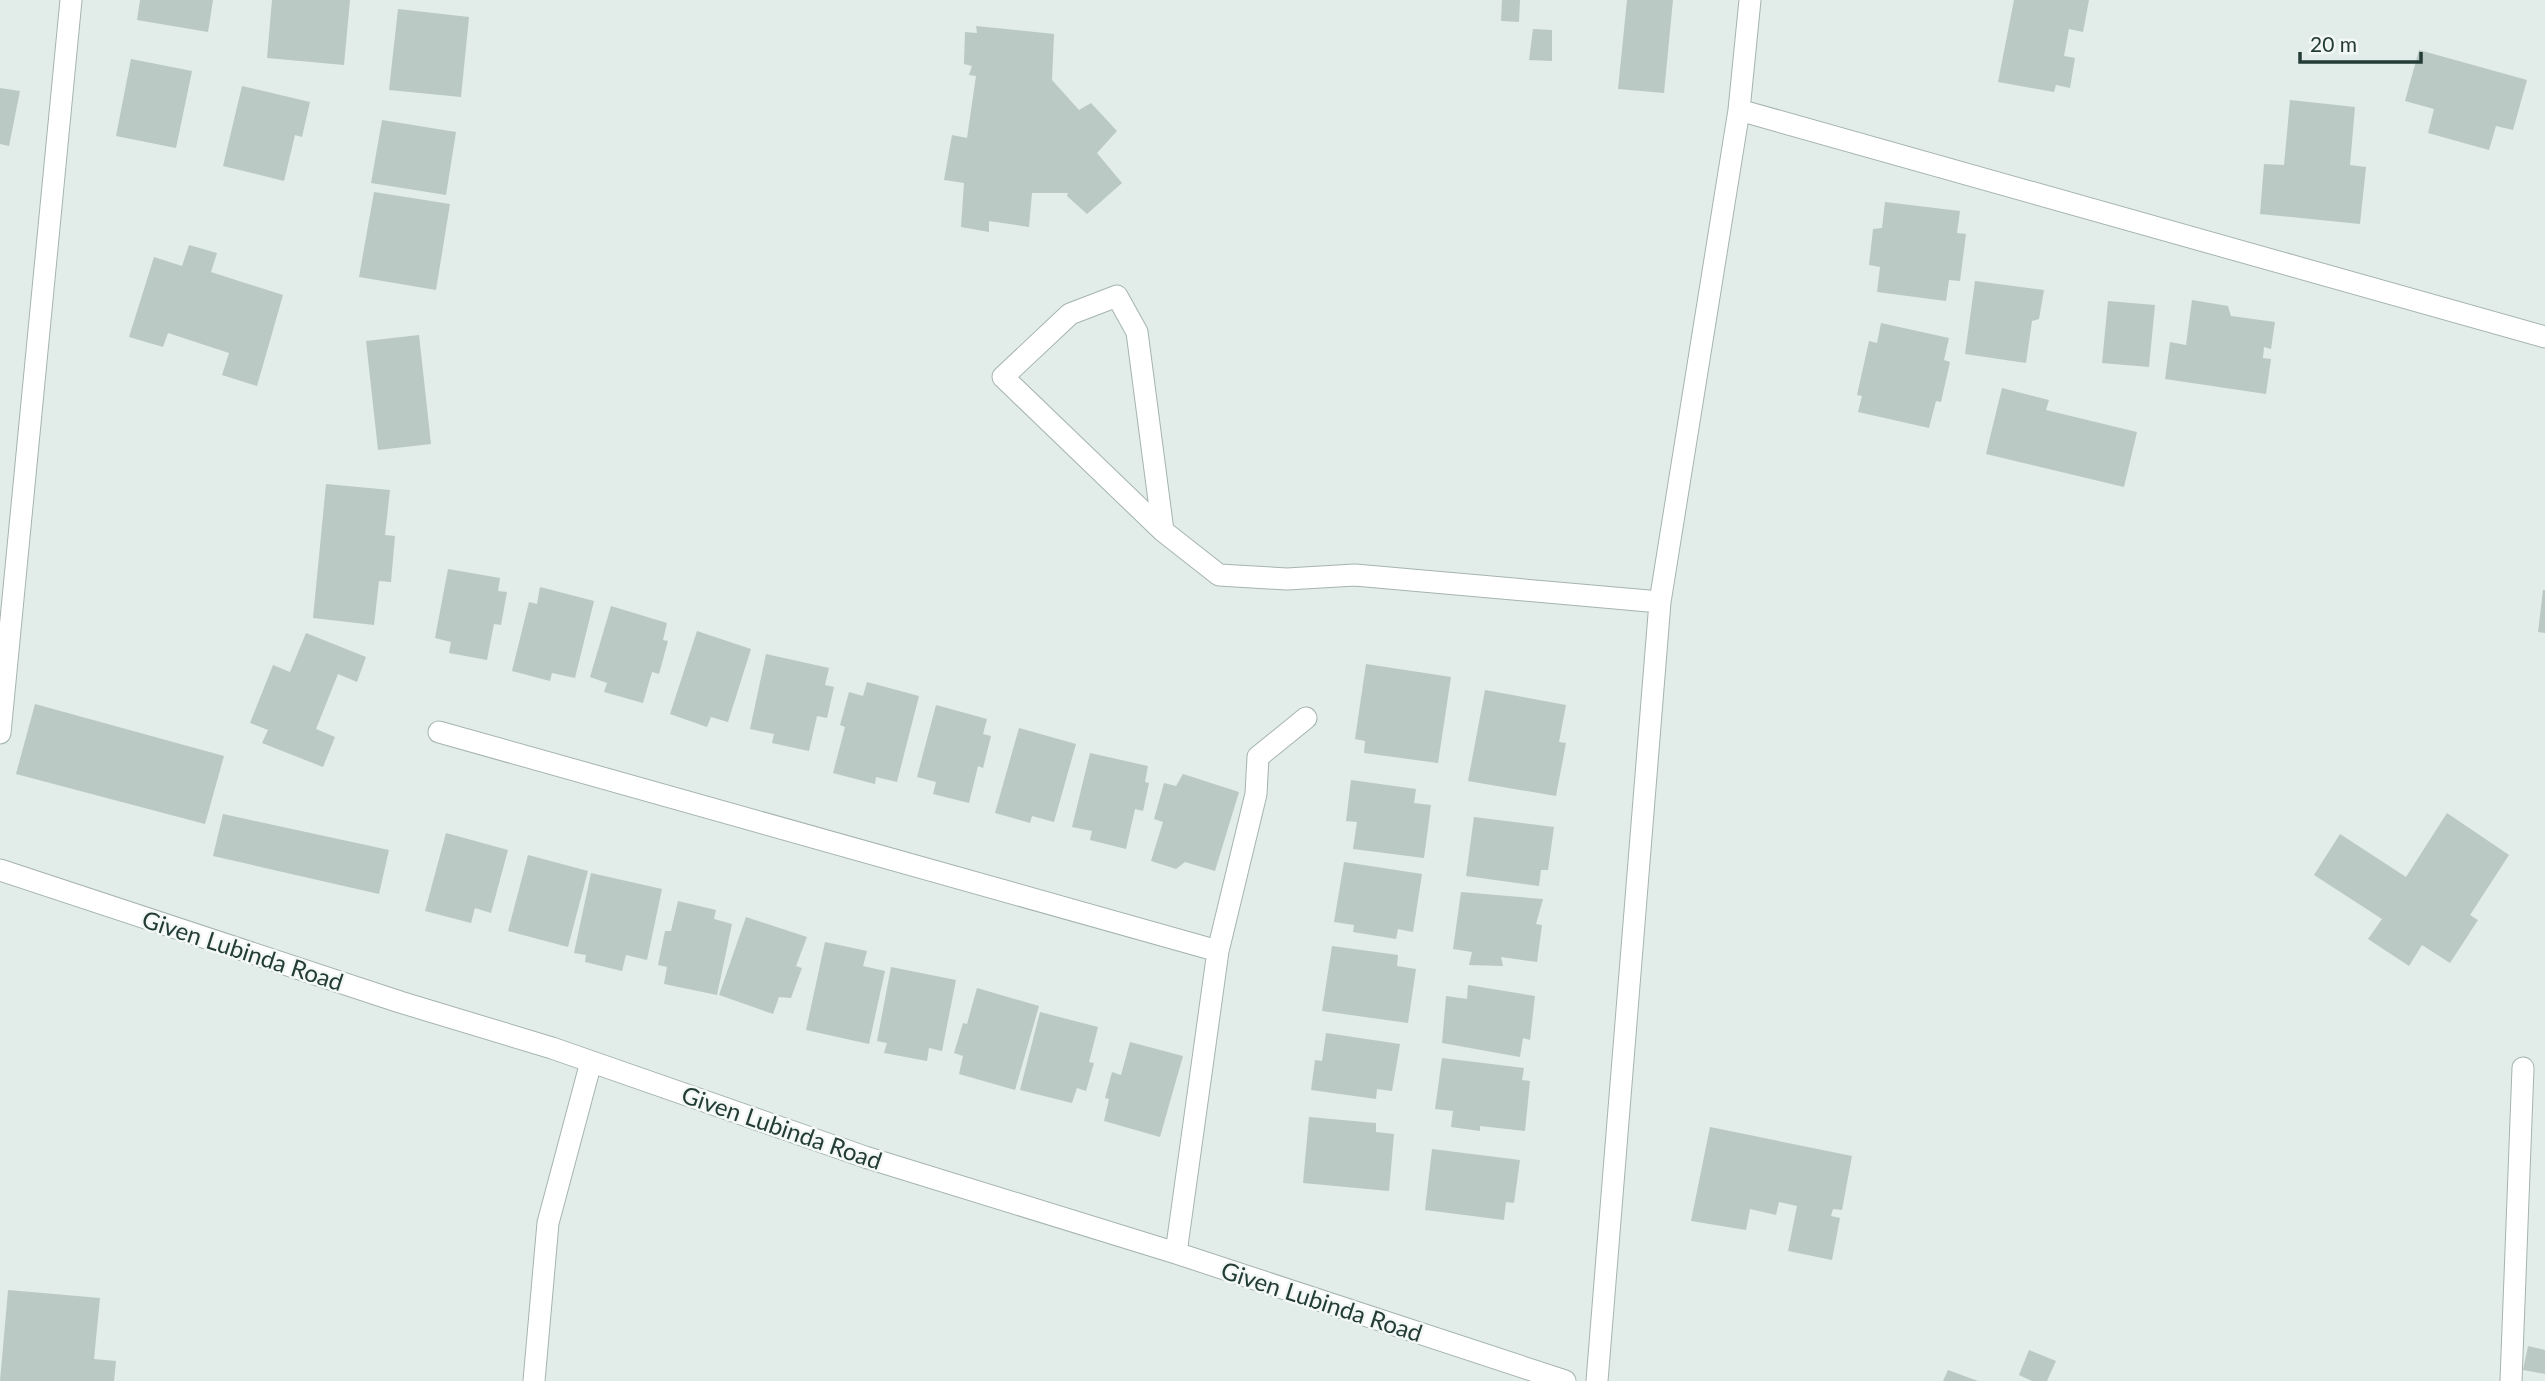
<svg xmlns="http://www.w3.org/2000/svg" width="2545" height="1381" font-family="Lato,sans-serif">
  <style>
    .building { fill: #bac9c4 }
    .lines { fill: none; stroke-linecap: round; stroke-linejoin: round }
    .minor-casing { stroke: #a5b4af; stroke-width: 23 }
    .minor { stroke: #fff; stroke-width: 21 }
    .labels { text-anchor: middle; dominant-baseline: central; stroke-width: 5; stroke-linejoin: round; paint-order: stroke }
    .street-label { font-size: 24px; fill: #233c36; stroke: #f3f8f6 }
  </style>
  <rect width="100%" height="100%" fill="#e2ece8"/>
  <!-- building -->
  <path class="building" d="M140 0H213L208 32 137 20Z
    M272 0H350L344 65 267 58Z
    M1502 0H1520L1519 22 1501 21Z
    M1627 0H1673L1664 93 1618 89Z
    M2014 0H2089L2083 32 2069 29 2064 56 2075 58 2070 88 2056 85 2054 92 1998 82Z
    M398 9 469 17 461 97 389 90Z
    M976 26 1054 34 1052 80 1079 110 1091 103 1117 131 1097 153 1122 183 1087 214 1067 196 1068 193H1032L1029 227 989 221V232L961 227 964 183 944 180 952 135 967 138 976 76 969 75 972 66 964 64 965 32 977 33Z
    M1533 29 1552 30V61L1529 60Z
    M2419 50 2527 80 2513 130 2496 126 2489 150 2428 133 2434 109 2405 101Z
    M131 59 192 71 176 148 116 136Z
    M242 86 310 102 302 137 295 135 284 181 223 166Z
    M0 88 20 91 9 146 0 144Z
    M2290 100 2355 107 2350 165 2366 167 2360 224 2260 214 2264 164 2284 165Z
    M382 120 456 132 446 195 371 183Z
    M374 192 450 204 436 290 359 277Z
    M1885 202 1960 211 1957 233 1966 234 1960 281 1949 280 1946 301 1877 292 1880 267 1869 265 1873 229 1882 228Z
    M189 245 217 253 211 272 283 295 257 386 222 375 229 353 168 333 163 347 129 337 154 257 182 266Z
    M1975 281 2044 290 2039 319 2032 321 2026 363 1965 354Z
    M2192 300 2228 306 2231 316 2275 322 2271 349 2264 347 2263 358 2271 359 2266 394 2165 379 2170 342 2186 345Z
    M2108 301 2155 305 2149 367 2102 363Z
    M1881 323 1949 338 1944 360 1950 362 1941 402 1936 401 1929 428 1858 412 1862 396 1857 395 1869 341 1877 343Z
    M419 335 431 444 378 450 366 341Z
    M2002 388 2049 400 2046 410 2137 432 2124 487 1986 454Z
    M326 484 390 490 385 535 395 536 391 582 379 581 374 625 313 618Z
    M448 569 500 578 498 591 507 592 501 625 494 624 487 660 449 653 451 642 435 638Z
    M540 587 594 601 575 678 552 673 550 681 512 671 529 602 537 604Z
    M2543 590H2545V633L2538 632Z
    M611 606 667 623 663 640 668 641 659 674 652 672 643 703 604 692 607 683 590 677Z
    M697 631 751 649 728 722 711 717 707 727 670 714Z
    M306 633 366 657 357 682 338 674 316 729 335 737 323 767 262 743 268 730 250 723 273 665 290 672Z
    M766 654 829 668 825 685 834 687 827 718 817 716 809 751 772 743 774 734 750 729Z
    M1366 664 1451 677 1438 763 1364 753 1365 741 1355 739Z
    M867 682 919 696 897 782 876 777 875 784 833 773 845 727 840 725 849 692 863 696Z
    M1485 690 1566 705 1559 742 1566 743 1556 796 1468 781Z
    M35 704 224 756 205 824 16 774Z
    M936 705 987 719 983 734 991 736 983 768 978 766 969 803 933 794 936 782 917 777Z
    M1019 728 1076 744 1054 822 1032 816 1030 823 995 813Z
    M1090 753 1148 766 1145 782 1149 783 1143 811 1135 809 1126 849 1090 840 1092 831 1072 827Z
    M1183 774 1239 792 1215 871 1185 862 1176 869 1151 861 1163 822 1154 819 1164 783 1176 786Z
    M1351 780 1416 789 1414 803 1431 805 1424 858 1353 849 1357 822 1346 821Z
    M2447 813 2509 855 2470 915 2478 920 2450 963 2422 945 2409 966 2368 939 2382 919 2314 875 2340 834 2406 877Z
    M223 814 389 850 379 894 213 856Z
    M1474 817 1554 827 1548 870H1541L1539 886 1466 876Z
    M446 833 508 850 491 913 475 908 471 923 425 911Z
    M528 855 588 871 568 947 508 931Z
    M1344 862 1422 874 1413 932 1398 929 1396 939 1353 932 1354 925 1334 922Z
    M591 873 662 889 647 960 626 955 622 971 585 962 586 955 574 953Z
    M1461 892 1543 899 1536 924 1542 925 1537 962 1501 957 1503 966 1469 965 1472 952 1453 949Z
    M678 901 716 910 714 919 732 924 717 995 664 984 667 967 658 965 665 931H671Z
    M746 917 807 937 796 966 802 968 791 998 779 997 773 1014 719 995Z
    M825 942 867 951 863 966 885 971 869 1044 806 1030Z
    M1332 946 1398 955 1397 966 1416 969 1408 1023 1322 1011Z
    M891 967 956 980 942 1051 929 1048 927 1061 884 1053 887 1043 877 1041Z
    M1468 985 1535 996 1530 1040 1523 1038 1520 1057 1442 1043 1446 996 1467 999Z
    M977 988 1039 1006 1015 1090 959 1074 963 1056 954 1053 963 1023 967 1024Z
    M1040 1012 1098 1027 1089 1062 1094 1063 1086 1091 1077 1088 1072 1103 1020 1090Z
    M1326 1033 1400 1044 1392 1091 1377 1089 1376 1099 1311 1090 1315 1060 1322 1061Z
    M1130 1042 1183 1056 1160 1137 1104 1121 1109 1099 1105 1098 1112 1072 1121 1075Z
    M1442 1058 1524 1068 1522 1080 1530 1081 1525 1131 1480 1126V1131L1451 1127 1453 1111 1435 1109Z
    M1309 1117 1376 1123V1132L1394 1134 1389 1191 1303 1183Z
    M1710 1127 1852 1156 1842 1210 1833 1209 1831 1216 1840 1218 1832 1260 1788 1251 1797 1206 1779 1202 1776 1215 1750 1209 1746 1230 1691 1221Z
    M1432 1149 1520 1160 1514 1203 1506 1202 1504 1220 1425 1210Z
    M8 1290 100 1298 94 1359 116 1361 114 1381H0Z
    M2528 1346 2545 1350V1374L2523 1370Z
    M2029 1350 2056 1361 2047 1381H2032L2019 1375Z
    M1948 1370 1978 1381H1943Z"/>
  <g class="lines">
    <defs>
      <path id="minor" d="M1739 110 2545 337
        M1163 531 1137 332 1117 296 1070 314 1003 377 1163 531 1219 575 1287 579 1355 575 1660 602
        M439 732 1218 951
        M0 733 71 0
        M0 870 400 1002 552 1048 865 1157 1176 1253 1565 1381
        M1176 1253 1218 951 1256 794 1258 757 1306 718
        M534 1381 548 1223 591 1062
        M1597 1381 1660 602 1739 110 1750 0
        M2511 1381 2523 1068"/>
    </defs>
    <!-- minor casing -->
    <use href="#minor" class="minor-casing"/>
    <!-- minor -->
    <use href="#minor" class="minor"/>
  </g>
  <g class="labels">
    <!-- street labels -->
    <g class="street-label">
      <text transform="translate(243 950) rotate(18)">Given Lubinda Road</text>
      <text transform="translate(782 1127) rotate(19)">Given Lubinda Road</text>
      <text transform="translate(1322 1301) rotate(18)">Given Lubinda Road</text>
    </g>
  </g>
  <!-- scale -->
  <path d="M2300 52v10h121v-10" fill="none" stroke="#233c36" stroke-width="3.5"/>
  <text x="2310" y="52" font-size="21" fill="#233c36" stroke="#f3f8f6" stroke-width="5" paint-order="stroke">20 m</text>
</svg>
